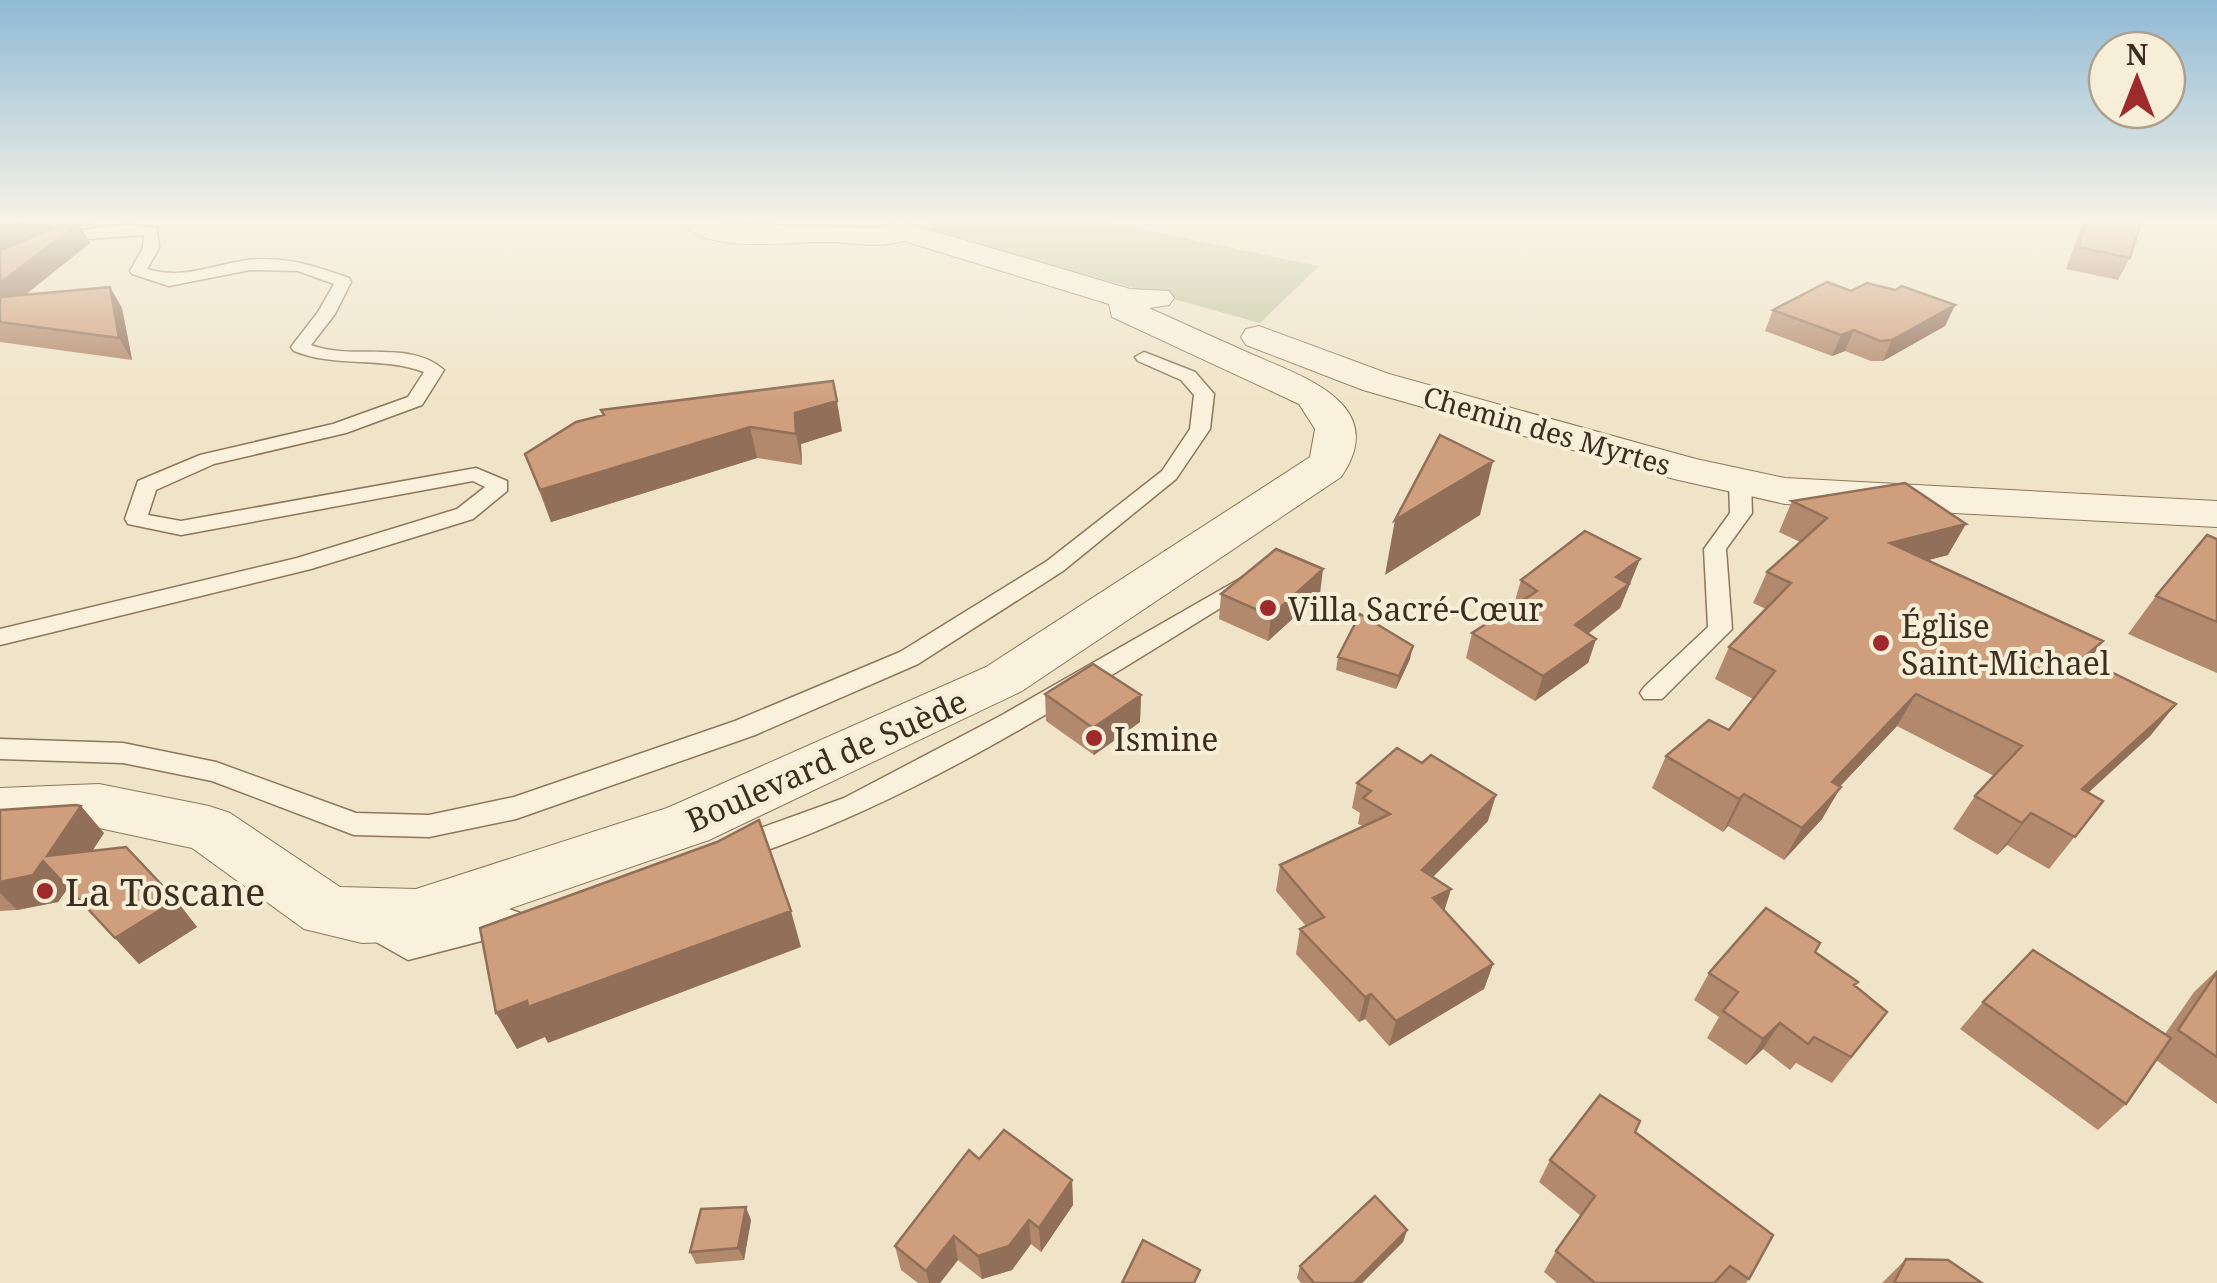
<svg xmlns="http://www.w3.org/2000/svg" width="2217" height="1283" font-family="'Noto Serif',serif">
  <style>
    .cemetery { fill: #bfc49a }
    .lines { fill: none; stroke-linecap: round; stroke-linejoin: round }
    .lane-casing { stroke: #8d765c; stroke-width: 3 }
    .street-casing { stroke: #8d765c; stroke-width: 2 }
    .lane { fill: #faf1dc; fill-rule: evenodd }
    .street { fill: #faf1dc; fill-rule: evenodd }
    .wall { fill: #b2896c }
    .shaded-wall { fill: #916f58 }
    .building { fill: #cf9f7d; stroke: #916f58; stroke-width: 2.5 }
    .poi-dot { fill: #9e2a2b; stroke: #f7eed8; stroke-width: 4 }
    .labels { text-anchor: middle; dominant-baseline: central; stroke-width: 8; stroke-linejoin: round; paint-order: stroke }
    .far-street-label { font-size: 28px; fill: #3d2e20; stroke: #f7eed8 }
    .poi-label { font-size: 32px; fill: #3d2e20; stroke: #f7eed8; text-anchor: start }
    .street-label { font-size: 32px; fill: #3d2e20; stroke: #f7eed8 }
    .near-poi-label { font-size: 38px; fill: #3d2e20; stroke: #f7eed8; text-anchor: start }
  </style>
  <rect width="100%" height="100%" fill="#f0e4c8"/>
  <!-- cemetery -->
  <path class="cemetery" d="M925 222H1106L1319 266 1260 323 935 233Z"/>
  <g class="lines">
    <defs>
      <path id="lane" d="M130 225 157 228 159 248 147 269C184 280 211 265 248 260 285 256 315 266 349 278L351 282 335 314 311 345C352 361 410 339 444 370L422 405 346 433 214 464 156 490 148 515 181 521 476 468 507 481V491L473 519 311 569 0 645V629L297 558 457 509 485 487 473 481 181 535 128 524 125 519 138 481 200 455 333 424 408 397 424 372C382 356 336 368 294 351L291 347 318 312 334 284 298 271 250 270 169 286 132 274 130 271 143 248 144 235 75 240 0 272V260C42 238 82 226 130 225Z
        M1144 352 1195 372 1214 394 1210 429 1176 479 1063 571 918 664 755 735 516 819 429 837 354 835 212 781 123 763 0 759V739L123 743 216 762 356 813 429 815 514 797 735 721 900 652 1047 561 1162 471 1190 429 1194 395 1181 380 1138 361 1135 357Z
        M1740 476 1751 482 1752 513 1726 549 1732 629 1662 699H1644L1640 693 1644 687 1708 627 1704 549 1730 513 1729 482Z
        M1250 573 1262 580 1258 585C1089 688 923 800 733 862L722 858 718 850 722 842 844 798 1002 715Z
        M509 909 520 913 525 922 520 931 408 960 362 934 357 925 362 916 373 912 411 932Z"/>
      <path id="street" d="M682 222 875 228 903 222 1130 289 1169 291 1174 298 1169 305 1149 308C1182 323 1215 338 1249 353 1300 376 1392 403 1341 477L1022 691 709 840 416 941 362 943 304 929 192 848 99 828 0 832V788L99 784 209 806 230 813 340 887 416 889 667 808 986 667 1310 457 1315 429 1299 404 1112 317 1109 304 904 241C876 249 853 242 826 242 791 241 704 255 682 222Z
        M1259 326 1389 374 1696 459 1785 478 2217 501V527L1785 504 1674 479 1363 390 1246 345 1241 337 1246 329Z"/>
    </defs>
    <!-- lane casing -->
    <use href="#lane" class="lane-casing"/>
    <!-- street casing -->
    <use href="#street" class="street-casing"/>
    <!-- lane -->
    <use href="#lane" class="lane"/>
    <!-- street -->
    <use href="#street" class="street"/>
  </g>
  <!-- wall -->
  <path class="wall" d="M0 222H92V225L81 227 90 243 25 295 122 308 132 360 0 342Z
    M2083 222H2141L2130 258 2118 280 2066 269Z
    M1851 291 1955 305 1945 326 1883 361H1871L1845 351 1832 356 1765 331 1773 310Z
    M601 410 842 431 801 444 802 465 757 458 551 522 525 454 603 416Z
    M1792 501 1948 555 1928 560 2089 661 2176 704 2150 736 2088 793 2103 801 2049 869 2007 845 1997 855 1953 829 1975 796 1994 776 1897 726 1840 786 1822 819 1784 860 1728 826 1723 832 1652 788 1666 756 1729 730 1753 699 1715 679 1729 647 1766 609 1753 603 1767 572 1800 542 1779 532Z
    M2217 539V673L2128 634 2156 596Z
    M1640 559 1620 608 1588 634 1596 639 1588 663 1535 701 1466 658 1472 633 1516 605 1514 604 1521 580Z
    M1221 594H1320L1268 641 1219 619Z
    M1338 657 1410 659 1396 689 1336 670Z
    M1045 694 1141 695 1140 722 1094 755 1046 721Z
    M1357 783 1488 821 1433 877 1451 889 1444 910 1493 964 1484 989 1389 1046 1365 1019 1359 1022 1296 954 1300 929 1306 926 1276 891 1280 865 1363 826 1358 824 1360 813 1352 808Z
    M0 810 104 833 92 851 176 900 197 927 139 964 68 888 58 902 17 910 0 911Z
    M1815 952 1887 1012 1832 1083 1796 1063 1790 1070 1763 1049 1746 1065 1707 1038 1719 1017 1694 1000 1709 973Z
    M2217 970V1104L2156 1060 2126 1104 2098 1130 1960 1029 1983 1002 2165 1034 2194 992Z
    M1635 1132 1749 1279 1746 1283H1557L1544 1272 1556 1251 1581 1216 1539 1182 1550 1160Z
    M979 1159 1072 1180 1073 1205 1041 1252 1031 1244 1012 1270 982 1279 958 1260 940 1283H918L901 1270 895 1246Z
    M751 1220 744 1260 696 1264 690 1252Z
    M1407 1230 1403 1242 1362 1283H1301L1297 1278 1300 1266Z
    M1906 1259 1982 1283H1882Z"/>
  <!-- shaded-wall -->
  <path class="shaded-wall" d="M20 222H92V225L81 227 90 243 0 315V230Z
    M110 287 122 308 132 360 119 338Z
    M1955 305 1945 326 1883 361 1892 340Z
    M1854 330 1845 351 1832 356 1841 335Z
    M837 401 842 431 801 444 802 465 796 434 795 413Z
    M750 427 757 458 551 522 540 490Z
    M1493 461 1480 515 1385 575 1395 520Z
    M1966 524 1948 555 1874 574 1890 543Z
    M1640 559 1620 608 1567 650 1575 625 1616 577Z
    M1323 569 1320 594 1268 641 1271 616Z
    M1596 639 1588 663 1535 701 1543 676Z
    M2103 641 2080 673 2083 658Z
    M1413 646 1410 659 1396 689 1399 676Z
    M1916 694 1897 726 1814 814 1832 782Z
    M1141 695 1140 722 1094 755 1093 728Z
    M2176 704 2150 736 2056 822 2082 789Z
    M1841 787 1822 819 1784 860 1802 828Z
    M1744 794 1728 826 1723 832 1739 799Z
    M1496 795 1488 821 1415 895 1422 870Z
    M81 806 104 833 71 883 47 856Z
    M2031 813 2007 845 1997 855 2022 823Z
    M43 861 68 888 58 902 17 910 0 893V882Z
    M1451 889 1443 915 1433 898Z
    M176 900 197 927 139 964 115 938Z
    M791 911 801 947 548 1043 545 1037 517 1049 496 1013 527 1001Z
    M1493 964 1484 989 1389 1046 1396 1021Z
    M1371 994 1365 1019 1359 1022 1365 997Z
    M1780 1023 1763 1049 1746 1065 1763 1039Z
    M1072 1180 1073 1205 1041 1252 1039 1228Z
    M746 1207 751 1220 744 1260 738 1248Z
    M1029 1220 1031 1244 1012 1270 982 1279 978 1256Z
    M1407 1230 1403 1242 1362 1283H1354Z
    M954 1236 958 1260 940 1283H929L926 1271Z"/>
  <!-- building -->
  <path class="building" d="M0 222H20L0 230Z
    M2086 222H2141L2130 258 2078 247Z
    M79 223 0 283V250L64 224Z
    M1827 282 1851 291 1867 283 1895 290 1902 286 1955 305 1892 340 1880 341 1854 330 1841 335 1773 310Z
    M110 287 119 338 0 322V297Z
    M833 381 837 401 795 413 796 434 750 427 540 490 525 454 576 422 604 415 601 410Z
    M1440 435 1493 461 1395 520Z
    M1905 483 1966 524 1890 543 2103 641 2083 658 2176 704 2082 789 2103 801 2075 837 2031 813 2022 823 1975 796 2022 746 1916 694 1832 782 1841 787 1802 828 1744 794 1739 799 1666 756 1709 720 1729 730 1775 671 1729 647 1791 583 1767 572 1827 518 1792 501Z
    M1585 531 1640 559 1616 577 1629 584 1575 625 1596 639 1543 676 1472 633 1537 591 1521 580Z
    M2207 535 2217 539V622L2156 596Z
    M1276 549 1323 569 1271 616 1221 594Z
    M1360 614 1413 646 1399 676 1338 657Z
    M1093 664 1141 695 1093 728 1045 694Z
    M1397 748 1422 763 1431 755 1496 795 1422 870 1451 889 1433 898 1493 964 1396 1021 1371 994 1365 997 1300 929 1324 917 1280 865 1390 814 1363 798 1371 791 1357 783Z
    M76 805 81 806 47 856 126 847 176 900 115 938 43 861 33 875 0 882V810Z
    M759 820 791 911 528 1007 527 1001 496 1013 480 928 717 842Z
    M1766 908 1820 943 1815 952 1858 982 1854 985 1887 1012 1851 1057 1814 1037 1808 1044 1780 1023 1763 1039 1723 1011 1738 992 1709 973Z
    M2033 950 2171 1038 2126 1104 1983 1002Z
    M2217 972V1057L2178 1030Z
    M1600 1095 1640 1121 1635 1132 1773 1235 1749 1279 1730 1266 1714 1283H1595L1556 1251 1595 1196 1550 1160Z
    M1004 1130 1072 1180 1039 1228 1029 1220 1009 1246 978 1256 954 1236 926 1271 895 1246 969 1150 979 1159Z
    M1375 1196 1407 1230 1354 1283H1314L1300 1266Z
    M746 1207 738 1248 690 1252 701 1209Z
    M1143 1240 1200 1270 1194 1283H1122Z
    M1906 1259 1948 1260 1982 1283H1894Z"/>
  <!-- sky -->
  <linearGradient id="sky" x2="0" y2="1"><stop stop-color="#8fbad6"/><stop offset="0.55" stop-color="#f8f3e6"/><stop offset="1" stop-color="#f8f3e6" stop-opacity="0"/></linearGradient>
  <rect width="2217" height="402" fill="url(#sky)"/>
  <!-- markers -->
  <g class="poi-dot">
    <circle cx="1268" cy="608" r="10"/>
    <circle cx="1881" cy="643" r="10"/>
    <circle cx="1094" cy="738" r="10"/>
    <circle cx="45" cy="891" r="10"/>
  </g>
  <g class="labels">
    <!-- far-street labels -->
    <g class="far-street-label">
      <text transform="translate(1547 430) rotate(16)">Chemin des Myrtes</text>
    </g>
    <!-- poi labels -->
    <g class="poi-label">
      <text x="1288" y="608">Villa Sacré-Cœur</text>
      <text x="1901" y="625">Église<tspan x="1901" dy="37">Saint-Michael</tspan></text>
      <text x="1114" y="738">Ismine</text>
    </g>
    <!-- street labels -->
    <g class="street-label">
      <text transform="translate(826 760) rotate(-24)">Boulevard de Suède</text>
    </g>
    <!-- near-poi labels -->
    <g class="near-poi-label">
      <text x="65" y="891">La Toscane</text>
    </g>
  </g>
  <!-- north arrow -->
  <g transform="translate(2137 80)"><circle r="48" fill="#f7eed8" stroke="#ada18e" stroke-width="2.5"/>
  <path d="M0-8L18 38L0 25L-18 38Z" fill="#9e2a2b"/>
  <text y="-15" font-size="28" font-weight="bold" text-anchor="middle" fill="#3d2e20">N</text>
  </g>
</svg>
